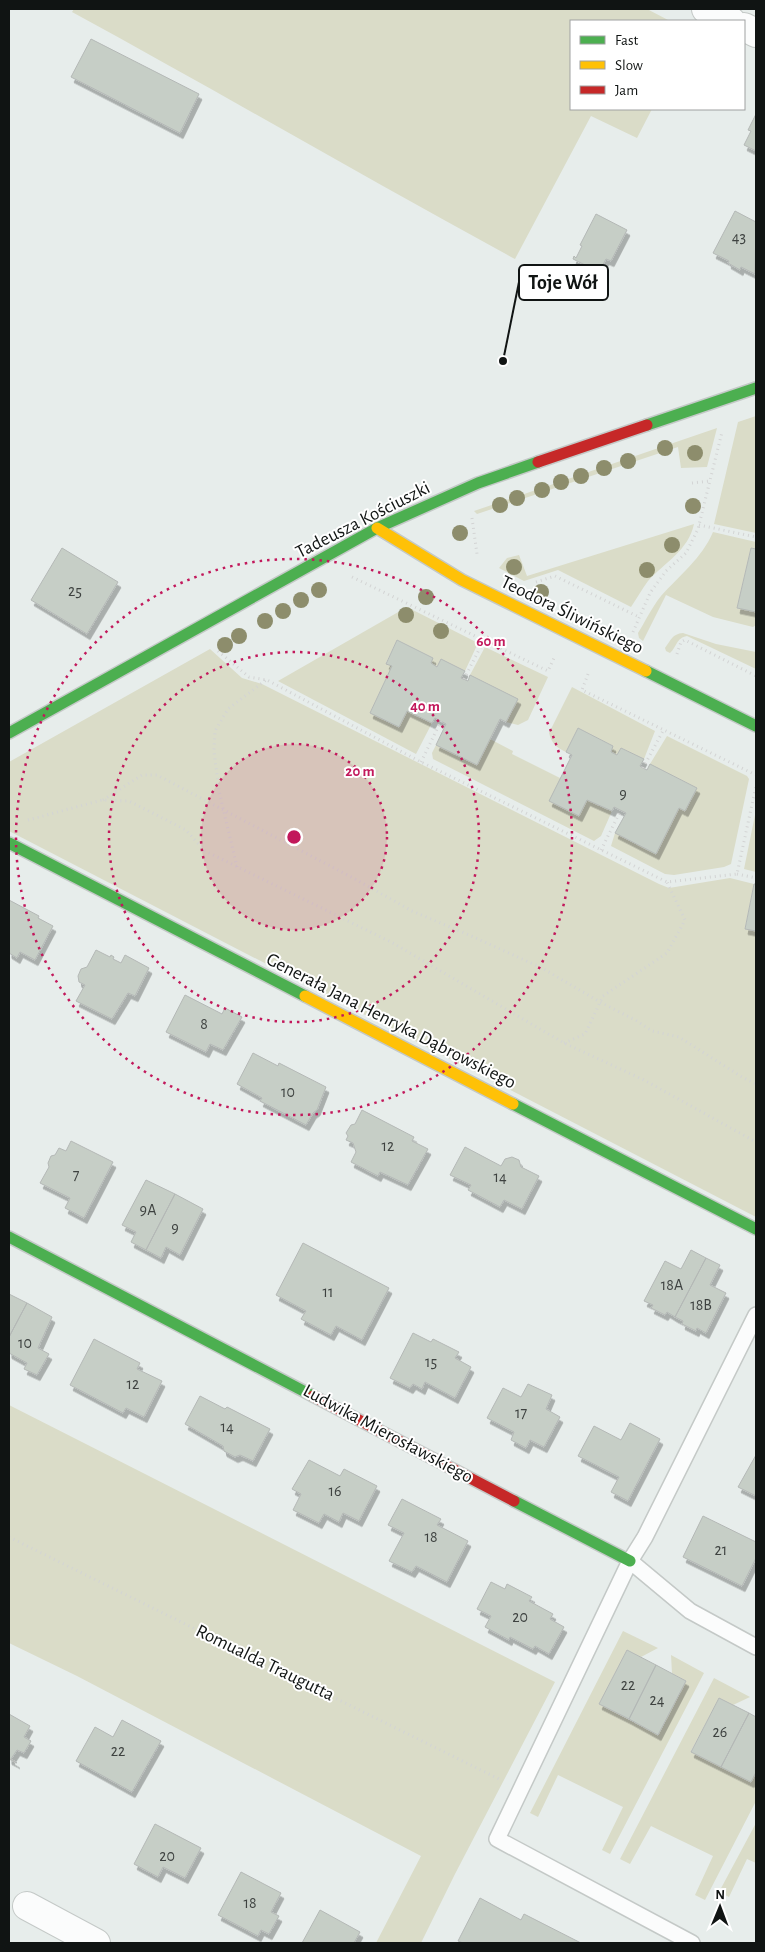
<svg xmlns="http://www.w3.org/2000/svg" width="765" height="1952" font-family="'Alegreya Sans',sans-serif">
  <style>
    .green { fill: #dadcc8 }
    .building { fill: #c6cec6; stroke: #b4b8b6; filter: url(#shadow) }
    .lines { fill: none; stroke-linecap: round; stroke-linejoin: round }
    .lane-casing { stroke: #c4c9c7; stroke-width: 18 }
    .street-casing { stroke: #c4c9c7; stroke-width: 30 }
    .fast-casing { stroke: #c4c9c7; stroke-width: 14 }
    .slow-casing { stroke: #c4c9c7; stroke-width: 14 }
    .jam-casing { stroke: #c4c9c7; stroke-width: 14 }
    .path { stroke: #d3d4d4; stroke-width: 3; stroke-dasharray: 1 4; stroke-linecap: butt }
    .lane { stroke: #fbfcfc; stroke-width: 15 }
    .street { stroke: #fbfcfc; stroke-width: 28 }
    .fast { stroke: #4caf50; stroke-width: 11 }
    .slow { stroke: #ffc107; stroke-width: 11 }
    .jam { stroke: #c62828; stroke-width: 11 }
    .tree { fill: #8d8d6c }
    .ring { fill: none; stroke: #c2185b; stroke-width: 2.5; stroke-dasharray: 2.5 5 }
    .labels { text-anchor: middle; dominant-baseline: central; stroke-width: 4; stroke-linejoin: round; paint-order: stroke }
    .number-label { font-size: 16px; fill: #3e4240 }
    .street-label { font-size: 19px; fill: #101413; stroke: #fff }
    .centre { fill: #c2185b; stroke: #fff; stroke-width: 2.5 }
    .ring-label { font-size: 15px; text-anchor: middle; font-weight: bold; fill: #c2185b; stroke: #fff; stroke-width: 4; stroke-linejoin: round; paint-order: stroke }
    .leader { fill: none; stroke: #101413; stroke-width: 2 }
    .callout-dot { fill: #101413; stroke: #fff; stroke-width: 2 }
    .callout { fill: #fff; stroke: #101413; stroke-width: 2 }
    .callout-label { font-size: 20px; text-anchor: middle; font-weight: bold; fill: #101413 }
  </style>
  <defs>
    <filter id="shadow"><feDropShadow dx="3" dy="5.5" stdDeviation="0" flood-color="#0004"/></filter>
  </defs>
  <rect width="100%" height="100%" fill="#e7edeb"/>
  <!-- green -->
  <path class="green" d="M74 9H647L670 21H571V109H652L637 138 591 116 515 259C367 179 221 93 72 12Z
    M756 416V533L714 524 738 422Z
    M717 428 707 467 681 468 678 447 477 514 474 511Z
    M694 524C688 551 665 562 648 581 642 589 637 598 631 607L558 570 524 581 499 568 507 558 519 555 527 576Z
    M713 532 756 542V549L751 548 737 608 756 612V625L753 627 713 617 666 595 643 641 639 638 638 633C645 622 652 607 661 596 679 576 702 558 713 532Z
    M407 607 478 643 465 671 441 659 437 667 431 663 433 658 397 640 386 663 392 666 370 713 399 727 407 711 432 723 416 754 278 681Z
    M683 633 716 644 756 652V669L687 636C676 638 677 647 670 653L666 651 665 648C671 640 672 634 683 633Z
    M485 647 548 677 528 720 518 725 506 722 517 699 470 675Z
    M210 649 242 678 262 684 659 884 669 888 730 878 754 884 745 928 756 931V1217L9 831V762Z
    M572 687 655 731 644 759 621 748 617 755 611 752 613 746 578 728 566 752C556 747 552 744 549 733Z
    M667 736 747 776 749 779 731 864 724 867 674 875 665 874 611 846 615 833 656 854 679 808 685 810 696 788 650 764Z
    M490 739 513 751 512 754 560 778 587 800 612 811 601 836 594 841 433 759 432 753 436 745 477 765Z
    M756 810V872L744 869Z
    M9 1405 555 1682 455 1874 421 1943H376L421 1856 77 1676 9 1643Z
    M623 1631 658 1648 641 1657 627 1650 599 1704 658 1735 686 1681 672 1673 671 1655 704 1673 610 1854 602 1850 623 1807 558 1775 538 1817 530 1813Z
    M714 1678 750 1697 733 1705 719 1698 691 1751 750 1782 756 1772V1801L705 1900 695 1895 713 1856 651 1826 630 1864 620 1859Z
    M756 1823V1863L747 1859 729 1897 719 1892Z"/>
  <!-- building -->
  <path class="building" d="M91 39 199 94 180 133 71 77Z
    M756 114V151L744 145 751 131 748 130Z
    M735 211 756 222 755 274 741 267 740 270 728 263 729 261 713 253Z
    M596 214 627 230 611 261 606 259 599 272 573 259 574 256 576 258 582 246 580 245Z
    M62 548 118 582 87 634 31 600Z
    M751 548 756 549V612L737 608Z
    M397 640 433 658 431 663 437 667 441 659 465 671 461 678 468 681 470 675 518 699 506 722 500 719 477 765 436 745 446 724 435 718 432 723 407 711 399 727 370 713 392 666 386 664Z
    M578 728 613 746 611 752 617 755 621 748 644 759 640 766 643 768 647 770 650 764 697 788 685 811 679 808 656 854 615 833 626 813 614 807 612 811 587 800 579 816 549 801 572 755 566 752Z
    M754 884H756V931L745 929Z
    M9 900 39 916 38 918 53 926 35 960 20 952 17 958 9 953Z
    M96 950 110 957 111 955 114 957 113 959 121 963 125 955 149 968 135 996 128 993 112 1019 76 1001 85 985 79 982 78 976 81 969 87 967Z
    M185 995 222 1014 225 1008 242 1017 223 1050 210 1044 206 1052 166 1032Z
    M253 1053 278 1066 279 1063 326 1087 317 1110 313 1113 306 1125 260 1101 262 1098 237 1084Z
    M362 1110 414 1137 412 1141 428 1149 408 1185 380 1172 378 1176 351 1162 356 1152 353 1143 346 1140 348 1136 346 1133 351 1125 355 1124Z
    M71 1141 113 1162 84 1218 65 1208 70 1198 40 1183 49 1167 48 1163 51 1156 55 1155 59 1148 66 1151Z
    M465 1147 501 1166 505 1159 512 1157 519 1160 521 1167 539 1176 522 1209 504 1200 500 1207 468 1190 471 1185 450 1175Z
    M146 1180 175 1194 146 1250 131 1242 136 1232 122 1225Z
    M175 1194 203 1209 180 1255 166 1247 161 1258 146 1250Z
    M303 1243 389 1288 362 1340 336 1326 331 1335 301 1319 306 1311 276 1295Z
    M691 1250 706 1258 675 1317 667 1312 665 1315 651 1308 653 1305 644 1301 665 1261 681 1269Z
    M706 1258 720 1265 710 1285 726 1293 706 1333 697 1328 696 1331 682 1324 683 1321 675 1317Z
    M9 1294 27 1303 9 1337Z
    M27 1303 52 1317 38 1348 49 1354 37 1375 24 1369 27 1363 9 1353V1337Z
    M413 1333 431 1342 433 1339 459 1352 455 1358 471 1367 455 1398 425 1382 422 1389 413 1384 410 1388 390 1378Z
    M94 1339 140 1363 137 1369 162 1381 144 1417 126 1408 123 1413 70 1385Z
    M528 1384 552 1395 546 1409 560 1417 544 1447 530 1440 526 1448 511 1440 514 1432 487 1418 503 1388 521 1397Z
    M200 1396 225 1409 227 1407 270 1429 253 1461 240 1455 235 1457 224 1451 223 1446 185 1424Z
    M630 1423 660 1439 628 1501 611 1492 619 1477 578 1456 594 1426 621 1440Z
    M756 1455V1496L738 1487Z
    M309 1460 340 1476 344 1469 377 1486 359 1521 343 1513 339 1522 324 1514 319 1523 293 1510 301 1494 292 1489Z
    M402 1499 441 1519 437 1525 468 1541 447 1582 416 1566 412 1572 389 1561 404 1533 388 1525Z
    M703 1516 756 1542V1558L742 1586 683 1557Z
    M491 1582 505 1589 507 1584 532 1597 529 1601 553 1614 550 1619 564 1627 549 1654 535 1646 533 1649 510 1637 509 1640 485 1627 491 1616 477 1609Z
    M627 1650 656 1665 629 1719 599 1704Z
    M656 1665 686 1681 658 1735 629 1719Z
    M719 1698 749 1713 721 1767 691 1752Z
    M749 1713 756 1717V1772L751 1782 721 1767Z
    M9 1714 30 1726 24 1737 31 1741 24 1753 17 1750 11 1759 17 1763 9 1759Z
    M122 1720 161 1741 132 1792 76 1761 95 1727 113 1737Z
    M155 1824 201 1848 185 1878 163 1867 158 1877 134 1864Z
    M241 1872 281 1893 271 1912 279 1916 269 1934 261 1930 258 1936 218 1915Z
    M480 1898 521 1920 524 1914 581 1943H463L458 1941Z
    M320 1910 360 1932 354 1943H302Z"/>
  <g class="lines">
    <defs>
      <path id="lane" d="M630 1561 690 1611 756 1647
        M692 1943 497 1839 630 1561 645 1537 756 1315"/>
      <path id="street" d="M706 9 731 21
        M744 27 756 33
        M27 1906 96 1943"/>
      <path id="fast" d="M647 425 756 388
        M646 671 756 726
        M9 733 377 528 478 483 538 462
        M9 843 305 996
        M513 1104 756 1229
        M9 1237 313 1396
        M514 1501 630 1561"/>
      <path id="slow" d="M377 528 462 580 646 671
        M305 996 513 1104"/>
      <path id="jam" d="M538 462 647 425
        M313 1396 514 1501"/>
    </defs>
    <!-- lane casing -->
    <use href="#lane" class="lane-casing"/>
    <!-- street casing -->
    <use href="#street" class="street-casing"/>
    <!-- fast casing -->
    <use href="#fast" class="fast-casing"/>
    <!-- slow casing -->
    <use href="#slow" class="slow-casing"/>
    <!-- jam casing -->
    <use href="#jam" class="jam-casing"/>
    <!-- path -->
    <path class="path" d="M692 483 710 481
      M472 518 477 554
      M699 525 756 537
      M352 577 548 671 554 658
      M536 582 555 576 639 617
      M633 632 650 593 666 571 686 553 698 529 722 432
      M218 651 249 677 267 680 421 762 667 882 737 874 756 786
      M677 654 681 642 685 640 756 676
      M588 674 582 690 756 775
      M464 679 484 640
      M421 762 441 721
      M643 768 664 729
      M103 800 142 775H157L355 879 412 911 469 935 542 968 600 1002 637 1021 652 1031 679 1037 742 1077 756 1084
      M28 820 102 800 129 801 186 830 205 851 391 942 564 1043 644 1080 756 1142
      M601 850 621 810
      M237 867 219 791 214 751 215 731 228 709 266 680
      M737 874 756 878
      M564 1043 585 1034 603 996 667 953 685 920 667 882
      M9 1537 499 1779"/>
    <!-- lane -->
    <use href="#lane" class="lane"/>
    <!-- street -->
    <use href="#street" class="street"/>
    <!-- fast -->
    <use href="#fast" class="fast"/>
    <!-- slow -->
    <use href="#slow" class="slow"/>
    <!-- jam -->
    <use href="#jam" class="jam"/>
  </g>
  <!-- trees -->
  <g class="tree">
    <circle cx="665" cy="448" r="8"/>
    <circle cx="695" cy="453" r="8"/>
    <circle cx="628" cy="461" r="8"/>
    <circle cx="604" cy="468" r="8"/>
    <circle cx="581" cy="476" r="8"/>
    <circle cx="561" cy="482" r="8"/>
    <circle cx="542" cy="490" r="8"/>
    <circle cx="517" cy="498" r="8"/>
    <circle cx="500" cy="505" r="8"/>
    <circle cx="693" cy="506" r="8"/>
    <circle cx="460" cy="533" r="8"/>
    <circle cx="672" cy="545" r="8"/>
    <circle cx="514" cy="567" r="8"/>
    <circle cx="647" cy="570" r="8"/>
    <circle cx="319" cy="590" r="8"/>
    <circle cx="541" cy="592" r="8"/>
    <circle cx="426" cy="597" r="8"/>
    <circle cx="301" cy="600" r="8"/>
    <circle cx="283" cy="611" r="8"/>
    <circle cx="406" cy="615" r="8"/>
    <circle cx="265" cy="621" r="8"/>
    <circle cx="441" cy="631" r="8"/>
    <circle cx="239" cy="636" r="8"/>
    <circle cx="225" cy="645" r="8"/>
  </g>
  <!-- distance rings -->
  <circle cx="294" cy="837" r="93" fill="#c2185b" fill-opacity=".12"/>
  <g class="ring">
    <circle cx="294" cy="837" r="93"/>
    <circle cx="294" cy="837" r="185"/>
    <circle cx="294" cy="837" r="278"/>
  </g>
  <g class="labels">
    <!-- number labels -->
    <g class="number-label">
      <text x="739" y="237">43</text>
      <text x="75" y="591">25</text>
      <text x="623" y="794">9</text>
      <text x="204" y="1024">8</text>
      <text x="288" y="1092">10</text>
      <text x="388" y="1146">12</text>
      <text x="76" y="1175">7</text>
      <text x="500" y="1177">14</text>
      <text x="148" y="1210">9A</text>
      <text x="175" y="1228">9</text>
      <text x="672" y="1285">18A</text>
      <text x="328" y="1292">11</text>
      <text x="701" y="1305">18B</text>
      <text x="25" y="1343">10</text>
      <text x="431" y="1362">15</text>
      <text x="133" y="1384">12</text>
      <text x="521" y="1413">17</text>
      <text x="227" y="1427">14</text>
      <text x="335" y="1491">16</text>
      <text x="431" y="1537">18</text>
      <text x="721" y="1550">21</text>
      <text x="520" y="1617">20</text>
      <text x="628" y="1685">22</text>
      <text x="657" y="1700">24</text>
      <text x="720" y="1732">26</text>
      <text x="118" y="1751">22</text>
      <text x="167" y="1856">20</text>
      <text x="250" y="1903">18</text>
    </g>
    <!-- street labels -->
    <g class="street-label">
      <text transform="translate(363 520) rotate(-27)">Tadeusza Kościuszki</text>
      <text transform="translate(572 615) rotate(26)">Teodora Śliwińskiego</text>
      <text transform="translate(391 1021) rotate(27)">Generała Jana Henryka Dąbrowskiego</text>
      <text transform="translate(388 1434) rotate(28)">Ludwika Mierosławskiego</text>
      <text transform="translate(265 1663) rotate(26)">Romualda Traugutta</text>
    </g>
  </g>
  <circle cx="294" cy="837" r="8" class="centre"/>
  <g class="ring-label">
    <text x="491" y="646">60 m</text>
    <text x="425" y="711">40 m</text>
    <text x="360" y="776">20 m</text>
  </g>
  <!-- callouts -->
  <path class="leader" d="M503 361L519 282"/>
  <circle class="callout-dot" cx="503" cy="361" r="5"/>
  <rect class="callout" x="519" y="265" width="89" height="35" rx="5"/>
  <g class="callout-label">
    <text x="563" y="289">Toje Wół</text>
  </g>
  <!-- border -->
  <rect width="765" height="1952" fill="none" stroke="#101413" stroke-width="20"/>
  <!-- legend -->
  <rect x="570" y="20" width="175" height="90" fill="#ffffff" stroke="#9fa1a1"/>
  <rect x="580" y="36" width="25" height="8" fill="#4caf50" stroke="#9fa1a1"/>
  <text x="615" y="45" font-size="15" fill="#101413">Fast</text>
  <rect x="580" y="61" width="25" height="8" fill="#ffc107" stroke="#9fa1a1"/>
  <text x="615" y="70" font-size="15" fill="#101413">Slow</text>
  <rect x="580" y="86" width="25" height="8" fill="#c62828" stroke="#9fa1a1"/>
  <text x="615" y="95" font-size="15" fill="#101413">Jam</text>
  <!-- north arrow -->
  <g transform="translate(720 1907) rotate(1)" stroke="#ffffff" stroke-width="4" paint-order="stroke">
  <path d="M0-4L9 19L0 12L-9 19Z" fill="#101413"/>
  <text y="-8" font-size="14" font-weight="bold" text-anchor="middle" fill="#101413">N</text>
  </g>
</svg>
